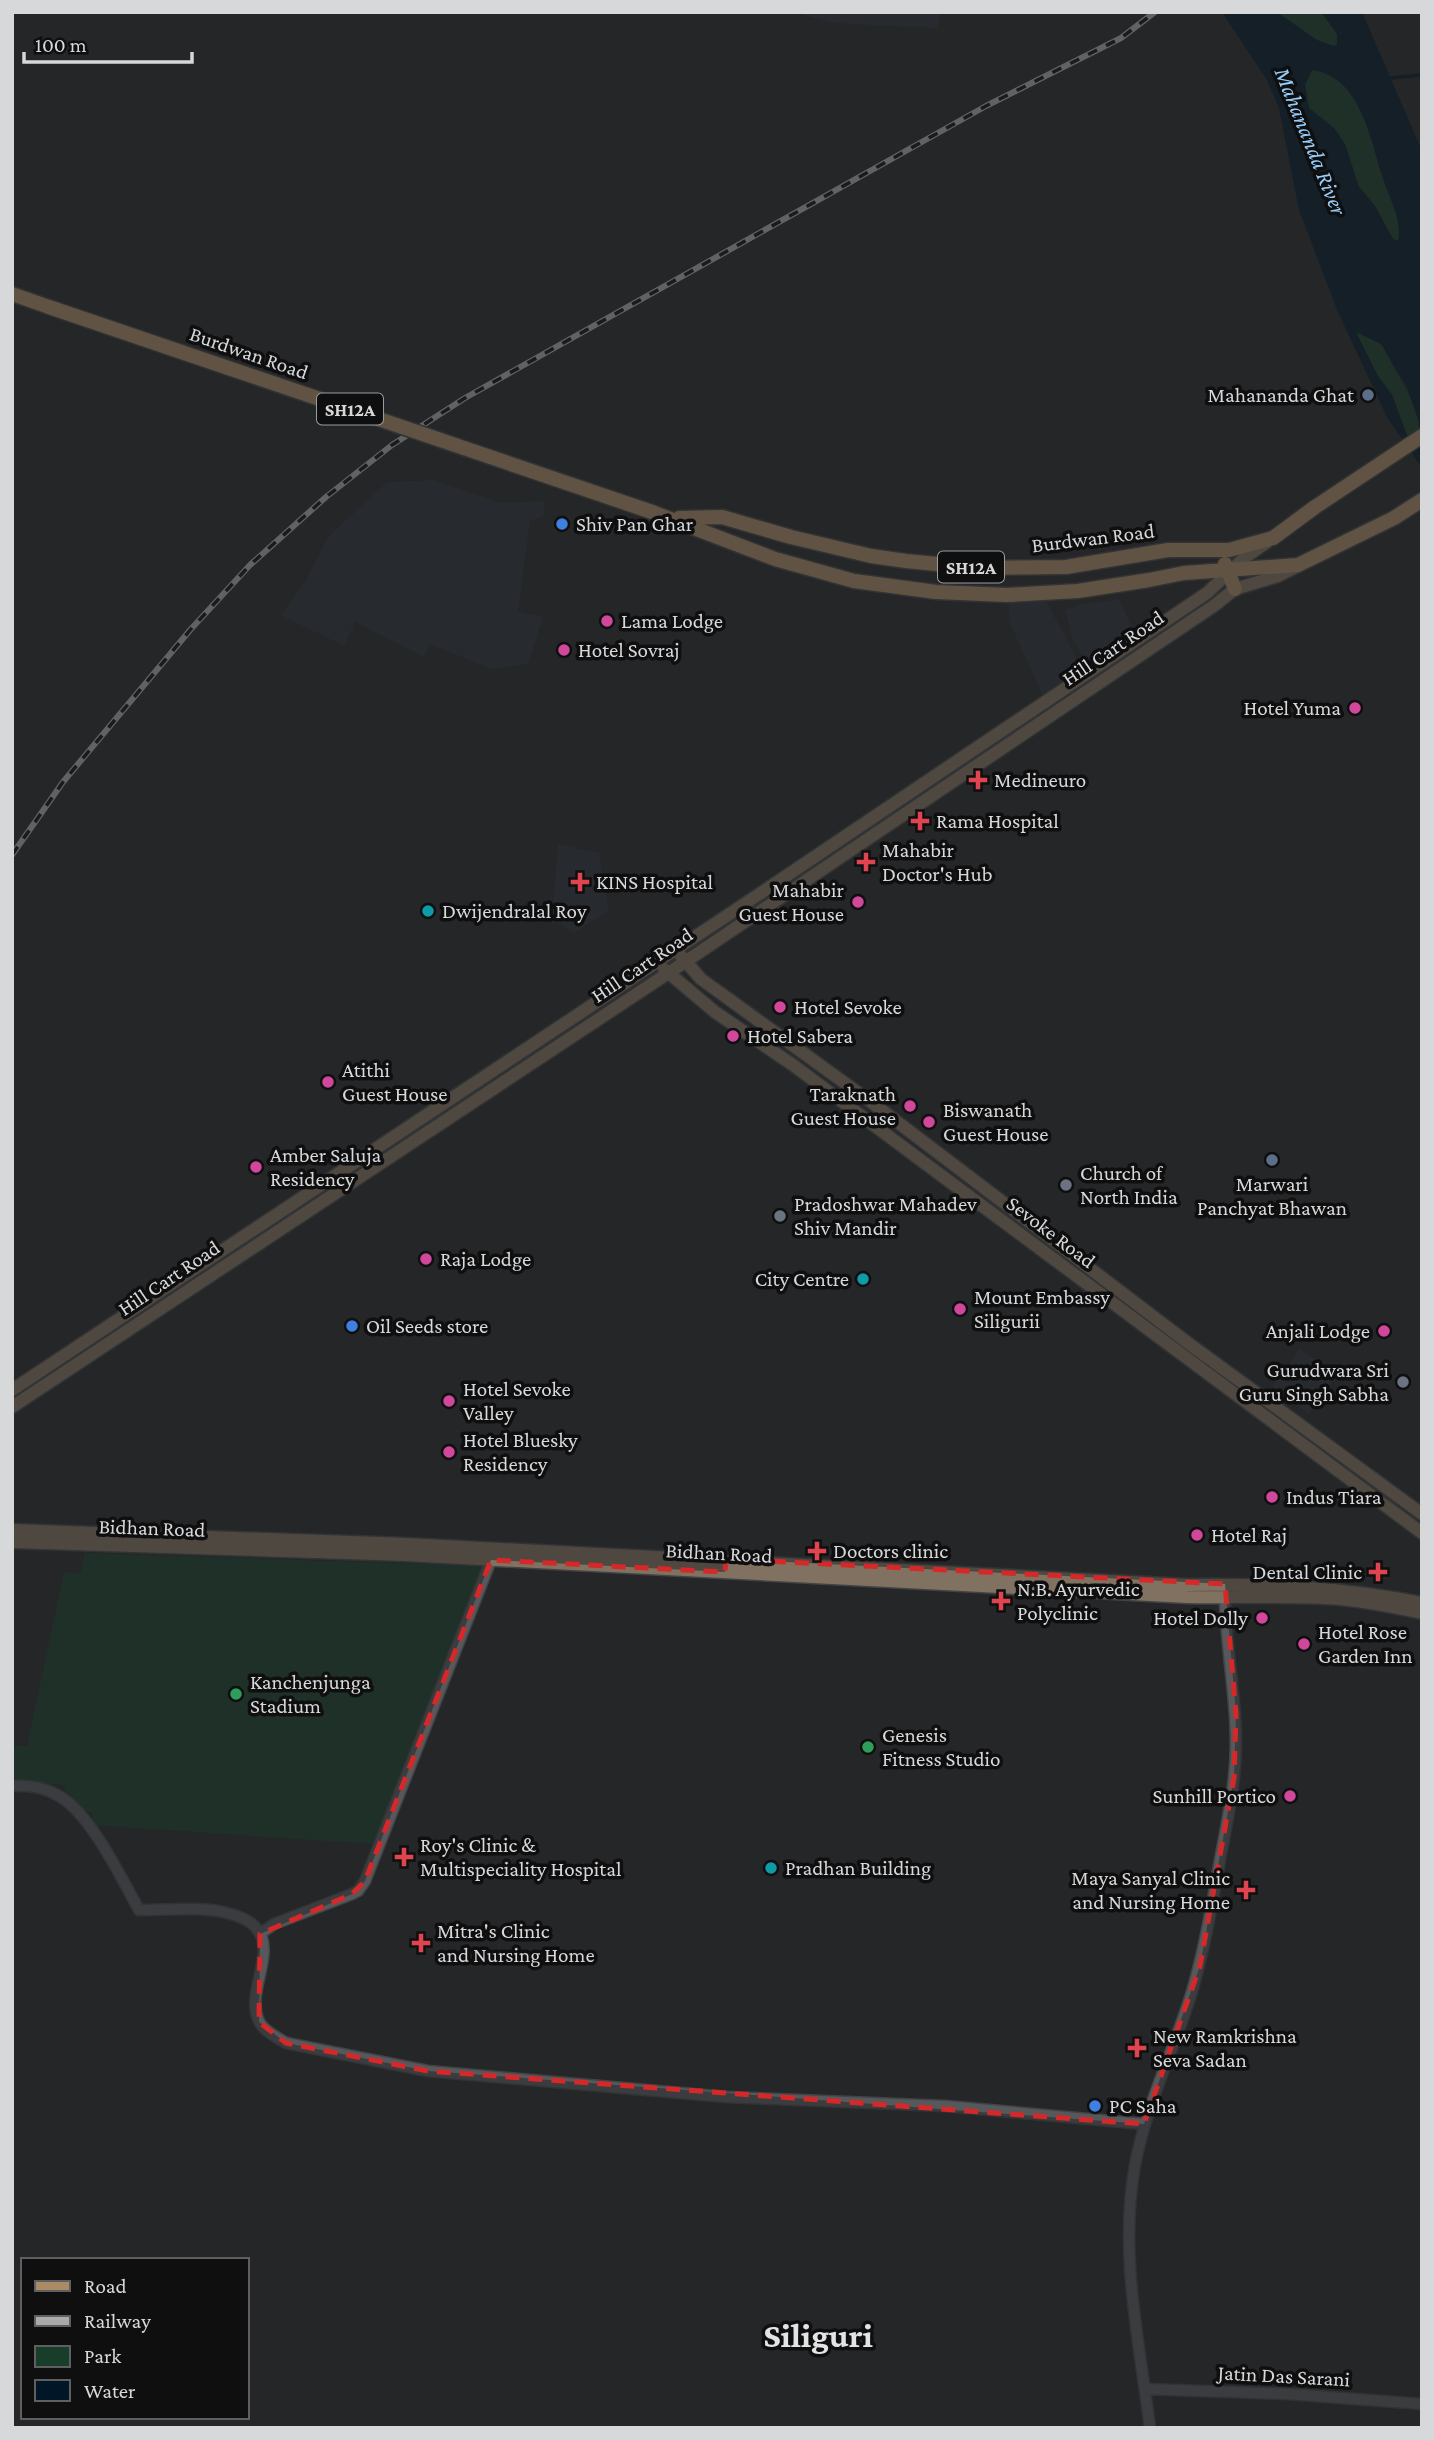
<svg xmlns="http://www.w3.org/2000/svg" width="1434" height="2440" font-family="'Crimson Pro',serif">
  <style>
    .built { fill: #2c2f36 }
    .green { fill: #183d29 }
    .water { fill: #011728; fill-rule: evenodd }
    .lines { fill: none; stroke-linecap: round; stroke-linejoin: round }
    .stream { stroke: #011728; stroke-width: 3.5 }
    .tertiary-casing { stroke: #424345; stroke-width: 13 }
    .secondary-casing { stroke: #424345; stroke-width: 15 }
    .primary-casing { stroke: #424345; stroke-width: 17 }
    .tertiary { stroke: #57585b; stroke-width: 10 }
    .secondary { stroke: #817160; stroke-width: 12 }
    .primary { stroke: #ab8a66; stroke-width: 14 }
    .rail-casing { stroke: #a9aaac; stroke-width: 6 }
    .rail { stroke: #0f0f10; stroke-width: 3.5; stroke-dasharray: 10; stroke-linecap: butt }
    .primary-bridge-casing { stroke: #424345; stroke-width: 17; stroke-linecap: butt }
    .primary-bridge { stroke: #ab8a66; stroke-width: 14 }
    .marked { fill: none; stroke: #d62828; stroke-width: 5; stroke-dasharray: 14 9; stroke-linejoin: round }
    .service-dot { fill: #5c6f8a; stroke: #0f0f10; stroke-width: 2.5 }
    .shop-dot { fill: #3f7fe0; stroke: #0f0f10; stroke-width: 2.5 }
    .hotel-dot { fill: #d1479c; stroke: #0f0f10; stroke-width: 2.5 }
    .health-dot { fill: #e0444e; stroke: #0f0f10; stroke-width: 2.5 }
    .culture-dot { fill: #0f9aa8; stroke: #0f0f10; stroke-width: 2.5 }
    .worship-dot { fill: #6b7280; stroke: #0f0f10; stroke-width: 2.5 }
    .leisure-dot { fill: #2e9e5b; stroke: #0f0f10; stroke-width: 2.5 }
    .labels { text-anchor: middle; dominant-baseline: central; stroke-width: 7; stroke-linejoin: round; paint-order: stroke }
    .shield { fill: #0f0f10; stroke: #9b9c9d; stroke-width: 2 }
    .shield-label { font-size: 19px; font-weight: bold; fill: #d7d8da }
    .street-label { font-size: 21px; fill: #d7d8da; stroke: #0f0f10 }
    .poi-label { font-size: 21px; fill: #d7d8da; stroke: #0f0f10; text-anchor: start }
    .water-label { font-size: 23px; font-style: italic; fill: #96cdfa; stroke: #0f0f10 }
    .town-label { font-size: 35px; font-weight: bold; fill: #e1e3e5; stroke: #0f0f10 }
  </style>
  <rect width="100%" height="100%" fill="#252628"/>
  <!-- built -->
  <path class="built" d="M794 12H941L937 28 832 23Z
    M431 480 500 503 545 501 543 516 530 521 518 611 543 617 528 664 493 669 429 644 424 657 355 622 344 646 281 615 305 582 328 537 387 482Z
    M1044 597 1082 668 1043 696 1010 623 1008 598Z
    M1119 599 1133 630 1084 660 1073 640 1065 610 1079 605Z
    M558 844 599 853 609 911 573 933 561 924 552 922Z
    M1300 1349 1315 1360 1313 1364 1334 1379 1308 1414 1272 1386Z"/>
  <!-- green -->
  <path class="green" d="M1277 12H1321L1337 34 1336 46C1323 46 1286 23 1277 12Z
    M1312 70C1362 77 1371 141 1383 179 1389 197 1403 221 1398 241L1393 239 1370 198 1359 187 1345 144 1334 128 1309 108 1305 85Z
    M1355 332C1363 335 1374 337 1380 344 1385 348 1388 357 1391 363 1405 390 1423 409 1418 441L1410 444 1392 394 1378 376Z
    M84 1553 485 1566 374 1844 92 1825 93 1812C78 1811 67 1800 64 1785L12 1780V1746H27L64 1572 81 1574Z"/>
  <!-- water -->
  <path class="water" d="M1222 12H1277L1317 40 1334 46 1337 45V34L1321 12H1362L1422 151V468L1387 417 1338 312 1299 210 1279 108 1267 80ZM1312 70C1361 76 1371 142 1383 178 1389 198 1403 221 1398 241L1393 239 1375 206 1359 187 1345 144 1334 128 1309 108 1305 85ZM1356 332 1381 344 1407 388 1418 419 1420 429 1418 441 1410 443 1392 395 1378 376Z"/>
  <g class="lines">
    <!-- stream -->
    <path class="stream" d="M1389 78 1422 75"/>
    <defs>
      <path id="tertiary" d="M12 1786C29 1785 44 1787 59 1796 90 1813 122 1879 139 1910 166 1910 201 1906 227 1913 299 1930 239 1988 260 2023 265 2032 277 2037 286 2043L428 2071 726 2097 945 2106 1144 2124
        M260 1934 274 1924 352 1894 358 1891 365 1881 491 1560
        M1145 2389 1288 2394 1422 2404
        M1150 2428C1139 2340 1119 2253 1135 2165 1146 2106 1173 2052 1191 1995 1204 1952 1211 1909 1219 1866 1224 1836 1231 1807 1234 1777 1241 1717 1226 1658 1225 1598"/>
      <path id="secondary" d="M681 956 701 979 871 1102 1188 1343 1422 1514
        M664 969 715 1012 793 1065 1422 1533
        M12 1390 740 907 1207 593 1244 558 1267 542
        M12 1407 685 962 1215 605 1235 589 1278 576 1298 566
        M12 1530 406 1544 1188 1585C1267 1584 1344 1587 1422 1603
        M12 1542 405 1555 1187 1597C1238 1598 1290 1595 1341 1599 1368 1602 1395 1607 1422 1613"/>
      <path id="primary" d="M12 294 49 307
        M652 512 775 559 854 581 936 592 1007 595 1078 591 1149 580 1184 573 1298 565 1394 518 1422 500
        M679 518 722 517 791 537 871 556 906 561 978 568 1066 567 1168 550H1229L1273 538 1315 507 1422 436
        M1225 564 1235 589"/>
    </defs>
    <!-- tertiary casing -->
    <use href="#tertiary" class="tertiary-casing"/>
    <!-- secondary casing -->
    <use href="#secondary" class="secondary-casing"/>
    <!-- primary casing -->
    <use href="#primary" class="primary-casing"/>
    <!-- tertiary -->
    <use href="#tertiary" class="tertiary"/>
    <!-- secondary -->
    <use href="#secondary" class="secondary"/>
    <!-- primary -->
    <use href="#primary" class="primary"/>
    <defs>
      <path id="rail" d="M12 855 63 782 191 629 250 565 326 497 392 445 465 398 986 106 1121 38 1155 12"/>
    </defs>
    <!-- rail casing -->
    <use href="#rail" class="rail-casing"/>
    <!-- rail -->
    <use href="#rail" class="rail"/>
    <defs>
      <path id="primary-bridge" d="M49 307 652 512"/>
    </defs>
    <!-- primary-bridge casing -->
    <use href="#primary-bridge" class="primary-bridge-casing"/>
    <!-- primary-bridge -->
    <use href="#primary-bridge" class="primary-bridge"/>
  </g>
  <!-- marked area -->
  <path d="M0 0H1434V2440H0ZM726 1559 1225 1584 1236 1714 1234 1778 1200 1966 1144 2124 428 2071 286 2043 259 2022 260 1934 352 1894 365 1881 491 1560 725 1572Z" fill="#252628" fill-opacity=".55" fill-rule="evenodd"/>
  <path class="marked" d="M726 1559 1225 1584 1236 1714 1234 1778 1200 1966 1144 2124 428 2071 286 2043 259 2022 260 1934 352 1894 365 1881 491 1560 725 1572Z"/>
  <!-- markers -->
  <g class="service-dot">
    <circle cx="1368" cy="395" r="7"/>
    <circle cx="1272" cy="1160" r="7"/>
  </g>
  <g class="shop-dot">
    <circle cx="562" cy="524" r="7"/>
    <circle cx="352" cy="1326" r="7"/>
    <circle cx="1095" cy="2106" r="7"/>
  </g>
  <g class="hotel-dot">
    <circle cx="607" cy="621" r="7"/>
    <circle cx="564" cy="650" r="7"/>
    <circle cx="1355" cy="708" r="7"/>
    <circle cx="858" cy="902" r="7"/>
    <circle cx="780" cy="1007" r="7"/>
    <circle cx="733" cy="1036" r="7"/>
    <circle cx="328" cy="1082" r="7"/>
    <circle cx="910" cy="1106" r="7"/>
    <circle cx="929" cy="1122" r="7"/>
    <circle cx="256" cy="1167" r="7"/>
    <circle cx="426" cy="1259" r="7"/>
    <circle cx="960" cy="1309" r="7"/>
    <circle cx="1384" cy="1331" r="7"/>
    <circle cx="449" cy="1401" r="7"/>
    <circle cx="449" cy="1452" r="7"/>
    <circle cx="1272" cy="1497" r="7"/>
    <circle cx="1197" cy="1535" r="7"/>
    <circle cx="1262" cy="1618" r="7"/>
    <circle cx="1304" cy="1644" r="7"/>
    <circle cx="1290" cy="1796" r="7"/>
  </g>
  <g class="health-dot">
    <path d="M974.5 769.5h7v7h7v7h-7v7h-7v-7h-7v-7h7z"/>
    <path d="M916.5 810.5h7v7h7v7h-7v7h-7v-7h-7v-7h7z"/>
    <path d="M862.5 851.5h7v7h7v7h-7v7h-7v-7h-7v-7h7z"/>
    <path d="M576.5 871.5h7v7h7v7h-7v7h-7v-7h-7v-7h7z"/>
    <path d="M813.5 1540.5h7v7h7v7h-7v7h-7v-7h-7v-7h7z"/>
    <path d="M1374.5 1561.5h7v7h7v7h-7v7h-7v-7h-7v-7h7z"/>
    <path d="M997.5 1590.5h7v7h7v7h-7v7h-7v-7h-7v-7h7z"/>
    <path d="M400.5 1846.5h7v7h7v7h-7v7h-7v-7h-7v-7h7z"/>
    <path d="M1242.5 1879.5h7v7h7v7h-7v7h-7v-7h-7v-7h7z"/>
    <path d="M417.5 1932.5h7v7h7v7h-7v7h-7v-7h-7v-7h7z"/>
    <path d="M1133.5 2037.5h7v7h7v7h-7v7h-7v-7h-7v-7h7z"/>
  </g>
  <g class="culture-dot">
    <circle cx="428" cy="911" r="7"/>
    <circle cx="863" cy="1279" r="7"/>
    <circle cx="771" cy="1868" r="7"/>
  </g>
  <g class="worship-dot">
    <circle cx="1066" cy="1185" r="7"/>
    <circle cx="780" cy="1216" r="7"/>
    <circle cx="1403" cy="1382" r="7"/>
  </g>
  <g class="leisure-dot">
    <circle cx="236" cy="1694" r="7"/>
    <circle cx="868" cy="1747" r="7"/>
  </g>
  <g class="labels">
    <!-- shield labels -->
    <g class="shield">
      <rect x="317" y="393.5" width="66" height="31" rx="5"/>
      <rect x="938" y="551.5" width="66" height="31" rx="5"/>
    </g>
    <g class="shield-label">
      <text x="350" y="409">SH12A</text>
      <text x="971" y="567">SH12A</text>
    </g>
    <!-- street labels -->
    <g class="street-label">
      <text transform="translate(249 353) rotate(19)">Burdwan Road</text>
      <text transform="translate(1093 538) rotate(-7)">Burdwan Road</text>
      <text transform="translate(1113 648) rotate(-34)">Hill Cart Road</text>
      <text transform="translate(642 965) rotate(-34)">Hill Cart Road</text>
      <text transform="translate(1051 1232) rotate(37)">Sevoke Road</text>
      <text transform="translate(169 1278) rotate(-34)">Hill Cart Road</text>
      <text transform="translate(152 1528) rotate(2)">Bidhan Road</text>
      <text transform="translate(719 1553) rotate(3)">Bidhan Road</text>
      <text transform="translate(1284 2376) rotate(3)">Jatin Das Sarani</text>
    </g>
    <!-- poi labels -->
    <g class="poi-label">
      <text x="1354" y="395" text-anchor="end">Mahananda Ghat</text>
      <text x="576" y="524">Shiv Pan Ghar</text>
      <text x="621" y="621">Lama Lodge</text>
      <text x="578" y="650">Hotel Sovraj</text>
      <text x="1341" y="708" text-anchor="end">Hotel Yuma</text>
      <text x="994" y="780">Medineuro</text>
      <text x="936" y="821">Rama Hospital</text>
      <text x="882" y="850">Mahabir<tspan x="882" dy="24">Doctor's Hub</tspan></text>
      <text x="596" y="882">KINS Hospital</text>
      <text x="844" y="890" text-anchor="end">Mahabir<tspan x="844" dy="24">Guest House</tspan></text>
      <text x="442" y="911">Dwijendralal Roy</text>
      <text x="794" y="1007">Hotel Sevoke</text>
      <text x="747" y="1036">Hotel Sabera</text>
      <text x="342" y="1070">Atithi<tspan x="342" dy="24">Guest House</tspan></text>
      <text x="896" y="1094" text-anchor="end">Taraknath<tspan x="896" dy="24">Guest House</tspan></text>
      <text x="943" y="1110">Biswanath<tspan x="943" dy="24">Guest House</tspan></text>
      <text x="270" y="1155">Amber Saluja<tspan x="270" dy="24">Residency</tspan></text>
      <text x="1080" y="1173">Church of<tspan x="1080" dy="24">North India</tspan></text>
      <text x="1272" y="1184" text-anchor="middle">Marwari<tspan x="1272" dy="24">Panchyat Bhawan</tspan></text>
      <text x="794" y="1204">Pradoshwar Mahadev<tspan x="794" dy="24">Shiv Mandir</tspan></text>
      <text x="440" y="1259">Raja Lodge</text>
      <text x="849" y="1279" text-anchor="end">City Centre</text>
      <text x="974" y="1297">Mount Embassy<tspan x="974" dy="24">Siligurii</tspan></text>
      <text x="366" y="1326">Oil Seeds store</text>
      <text x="1370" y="1331" text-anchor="end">Anjali Lodge</text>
      <text x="1389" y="1370" text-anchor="end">Gurudwara Sri<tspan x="1389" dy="24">Guru Singh Sabha</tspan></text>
      <text x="463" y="1389">Hotel Sevoke<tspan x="463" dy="24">Valley</tspan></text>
      <text x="463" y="1440">Hotel Bluesky<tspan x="463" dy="24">Residency</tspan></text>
      <text x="1286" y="1497">Indus Tiara</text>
      <text x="1211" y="1535">Hotel Raj</text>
      <text x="833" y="1551">Doctors clinic</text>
      <text x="1362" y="1572" text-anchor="end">Dental Clinic</text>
      <text x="1017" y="1589">N.B. Ayurvedic<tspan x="1017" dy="24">Polyclinic</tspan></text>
      <text x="1248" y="1618" text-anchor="end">Hotel Dolly</text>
      <text x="1318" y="1632">Hotel Rose<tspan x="1318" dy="24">Garden Inn</tspan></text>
      <text x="250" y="1682">Kanchenjunga<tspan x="250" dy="24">Stadium</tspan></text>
      <text x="882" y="1735">Genesis<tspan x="882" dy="24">Fitness Studio</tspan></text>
      <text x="1276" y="1796" text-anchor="end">Sunhill Portico</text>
      <text x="420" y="1845">Roy's Clinic &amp;<tspan x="420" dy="24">Multispeciality Hospital</tspan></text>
      <text x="785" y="1868">Pradhan Building</text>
      <text x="1230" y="1878" text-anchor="end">Maya Sanyal Clinic<tspan x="1230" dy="24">and Nursing Home</tspan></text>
      <text x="437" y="1931">Mitra's Clinic<tspan x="437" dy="24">and Nursing Home</tspan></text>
      <text x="1153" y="2036">New Ramkrishna<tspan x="1153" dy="24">Seva Sadan</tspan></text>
      <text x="1109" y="2106">PC Saha</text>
    </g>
    <!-- water labels -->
    <g class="water-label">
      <text transform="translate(1311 141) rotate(68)">Mahananda River</text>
    </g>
    <!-- town labels -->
    <g class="town-label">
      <text x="818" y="2335">Siliguri</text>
    </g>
  </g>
  <!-- border -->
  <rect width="1434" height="2440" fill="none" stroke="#d7d8da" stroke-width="28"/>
  <!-- legend -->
  <rect x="21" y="2258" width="228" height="161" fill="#0f0f10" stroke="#5f5f61" stroke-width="2"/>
  <rect x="35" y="2281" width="35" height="10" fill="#ab8a66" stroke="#5f5f61" stroke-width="2"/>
  <text x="84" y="2293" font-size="21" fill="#d7d8da">Road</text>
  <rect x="35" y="2316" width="35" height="10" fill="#a9aaac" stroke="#5f5f61" stroke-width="2"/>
  <text x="84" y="2328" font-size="21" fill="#d7d8da">Railway</text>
  <rect x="35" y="2346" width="35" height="21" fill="#183d29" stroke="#5f5f61" stroke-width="2"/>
  <text x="84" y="2363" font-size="21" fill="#d7d8da">Park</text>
  <rect x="35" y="2380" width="35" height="21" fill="#011728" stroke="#5f5f61" stroke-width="2"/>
  <text x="84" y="2398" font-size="21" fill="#d7d8da">Water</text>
  <!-- scale -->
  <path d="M24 52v10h168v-10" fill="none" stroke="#d7d8da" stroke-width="3.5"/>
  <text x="35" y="52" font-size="21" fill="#d7d8da" stroke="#0f0f10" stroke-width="5" paint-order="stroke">100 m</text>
</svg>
